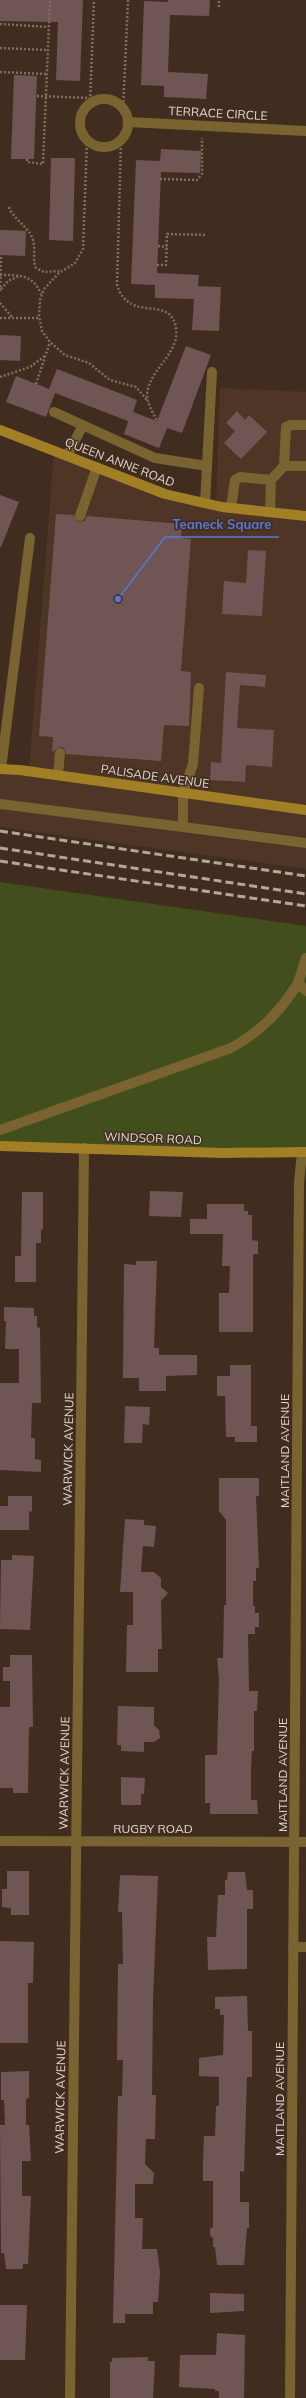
<svg xmlns="http://www.w3.org/2000/svg" width="306" height="2398" font-family="Mulish,sans-serif">
  <style>
    .built { fill: #4f3525 }
    .green { fill: #424e1c }
    .building { fill: #705555 }
    .lines { fill: none; stroke-linecap: round; stroke-linejoin: round }
    .path { stroke: #7f6d62; stroke-width: 2.5; stroke-dasharray: 2 2; stroke-linecap: butt }
    .lane { stroke: #796431; stroke-width: 10 }
    .street { stroke: #796431; stroke-width: 10 }
    .secondary { stroke: #a17f25; stroke-width: 10 }
    .rail { stroke: #b5a69c; stroke-width: 3; stroke-dasharray: 8 4; stroke-linecap: butt }
    .labels { text-anchor: middle; dominant-baseline: central; stroke-width: 3; stroke-linejoin: round; paint-order: stroke }
    .street-label { font-size: 12px; fill: #e4d7cf; stroke: #412d20 }
    .leader { fill: none; stroke: #5977d5; stroke-width: 1.5 }
    .callout-dot { fill: #5977d5; stroke: #412d20; stroke-width: 1.5 }
    .callout-label { font-size: 13px; text-anchor: middle; font-weight: bold; fill: #5977d5; stroke: #412d20; stroke-width: 3; stroke-linejoin: round; paint-order: stroke }
  </style>
  <rect width="100%" height="100%" fill="#412d20"/>
  <!-- built -->
  <path class="built" d="M220 388 306 392V869L0 827V769L29 771 54 451 97 467 216 505Z"/>
  <!-- green -->
  <path class="green" d="M0 882 306 926V1152L0 1146Z"/>
  <!-- building -->
  <path class="building" d="M0 0H83L80 81 56 80 58 22 0 21Z
    M168 0H210L209 16 170 15 168 72 208 74 206 99 164 97V86L141 85 144 1 168 2Z
    M14 75 37 76 34 159H11Z
    M161 149 201 151 200 173 161 172 157 273 199 275 198 286 221 287 219 331 192 330 194 299 155 298V285L131 284 136 160 160 161Z
    M51 158H75L73 241 49 240Z
    M0 230 26 231 25 256 0 255Z
    M0 335 21 336 20 361 0 360Z
    M186 346 211 355 182 433 167 428 159 448 124 434 128 421 55 393 46 417 6 402 16 376 49 389 57 369 137 400 133 412 157 421Z
    M237 411 245 420 249 415 267 432 241 459 224 443 235 431 226 423Z
    M0 495 19 502 1 547H0Z
    M56 514 74 515 78 522 84 521 87 516 182 524 181 538 191 539 181 671 191 672 189 726 164 725 161 761 66 754 64 748 60 747 52 752 53 737 39 736Z
    M248 550 266 551 262 616 222 614 224 581 246 583Z
    M226 672 266 675 265 687 240 685 237 728 274 730 272 767 246 765 245 782 210 780 211 762 221 763Z
    M150 1191 183 1192 181 1217 149 1216Z
    M22 1192H43V1230L41 1229V1243H36V1282H15V1256H21Z
    M207 1204H244V1211H248V1215H252V1240L258 1241V1254H253V1332H219V1293H229L230 1266H222L223 1234H190V1219H207Z
    M136 1261H157L154 1348H159V1355H197V1375L166 1376V1391H139V1378H123L124 1264 136 1265Z
    M4 1307 34 1308V1316H37V1327L40 1328 41 1403H32L31 1438H35V1459L41 1460V1472L0 1470V1383H19V1349H5L6 1321H4Z
    M230 1365H251V1426H257V1442H235V1437H226L225 1396H217V1376H230Z
    M125 1406 150 1407 149 1425 143 1424 142 1443H124Z
    M219 1478H259V1496H256L259 1568H256V1581H253V1606H255V1613H259V1627H255V1634H248L249 1691H258L257 1711H254V1751H252L251 1768V1800H257L258 1814H210V1803H205V1755H217L219 1679 217 1658H223L224 1605H226V1520L219 1511Z
    M8 1496H32V1512L29 1511V1530H0V1506H8Z
    M125 1519 144 1520V1525L156 1526 154 1547 143 1546 141 1572H154L161 1578V1587L168 1593 161 1601 162 1649H158V1672H126L127 1625H133V1592H120Z
    M12 1555 34 1556 30 1630 0 1629 1 1560H12Z
    M10 1655H32L33 1727H29L28 1793H13V1788H0V1707H10V1681H3V1667H10Z
    M118 1706 154 1707V1725L159 1730 160 1738 154 1742H144V1752L121 1751V1745H117Z
    M121 1777 145 1778 144 1794H141V1805H121Z
    M7 1871H29V1915H11V1908L2 1907V1889H7Z
    M228 1872H245L247 1890H253V1909H247V1969L208 1970 207 1937H216L218 1895H225V1880H227Z
    M120 1875 158 1876 153 1999 152 2095H156L155 2139H146L145 2164 154 2173 153 2184H135V2218H143L142 2249H157L160 2272 158 2302H153V2314H125V2323H113L118 2096H122L123 2060H117L118 1964H123L122 1912H118Z
    M0 1941 34 1942 33 1983H28V2043H0Z
    M247 1996 248 2031H252V2077H247L244 2172 240 2171V2202H249V2228H247L244 2265H217L215 2247H213V2238L210 2236V2229L213 2227V2181H203V2161L204 2136H215L216 2106H219V2077L199 2076V2058L223 2055 224 2015H220V2009H215V1997Z
    M29 2071V2098L26 2099V2125H29L31 2161H22V2196H31L28 2264H23V2269H6L4 2253H1L0 2125H5L4 2100H1V2072Z
    M210 2293 244 2294V2311L210 2313Z
    M0 2305H27L25 2360H0Z
    M217 2333 245 2335 244 2398H219V2391H215V2389L179 2387 180 2355H216Z
    M148 2357V2361H155L153 2398H110V2362H112V2358Z"/>
  <g class="lines">
    <!-- path -->
    <path class="path" d="M219 7V0
      M0 24 48 27
      M0 48 47 50
      M0 72 46 74
      M37 96 90 98
      M90 104 94 0
      M123 110 128 0
      M87 140 83 249 75 263 59 273 44 289 40 300 39 316 42 331 50 342 65 355 89 363 110 380 136 387 148 401
      M121 140 117 285C130 325 170 293 176 328 181 355 141 375 148 401 150 408 154 415 157 421
      M27 159V162L43 164 50 0
      M160 179 197 180 202 174V138
      M9 207C14 220 29 227 33 240 36 249 32 259 36 268L44 272 59 271
      M158 246 167 247
      M157 265H166L167 234 206 235
      M0 275C18 275 33 274 41 294
      M1 289 8 281 19 276
      M0 291 1 255
      M0 303 12 317
      M0 318H39
      M0 377 30 367 45 356
      M36 384 50 342"/>
    <!-- lane -->
    <path class="lane" d="M54 412 155 458 207 466
      M67 456 83 425
      M284 466 286 427 291 425H306
      M205 503 212 372
      M231 508 235 480 240 477 271 480
      M270 512 271 480 284 466H306
      M80 516 97 467
      M1 769 30 538
      M58 775 60 753
      M0 804 183 827V793L193 764 199 688
      M183 827 306 843
      M293 1947H306"/>
    <!-- street -->
    <path class="street" d="M80 123a24 24 0 1 1 48 0a24 24 0 1 1-48 0Z
      M128 122 306 131
      M306 958 298 983 306 991
      M0 1130 231 1048C261 1031 280 1012 298 983
      M0 1841 306 1842
      M70 2398 84 1148
      M290 2398 299 1183 302 1152"/>
    <!-- secondary -->
    <path class="secondary" d="M0 430 165 494 222 507 306 516
      M0 769 20 770 306 810
      M0 1146 223 1153 306 1152"/>
    <!-- rail -->
    <path class="rail" d="M0 831 306 876
      M0 848 306 894
      M0 861 306 906"/>
  </g>
  <g class="labels">
    <!-- street labels -->
    <g class="street-label">
      <text transform="translate(218 113) rotate(3)">TERRACE CIRCLE</text>
      <text transform="translate(120 462) rotate(21)">QUEEN ANNE ROAD</text>
      <text transform="translate(155 776) rotate(8)">PALISADE AVENUE</text>
      <text transform="translate(153 1138) rotate(2)">WINDSOR ROAD</text>
      <text transform="translate(68 1449) rotate(-89)">WARWICK AVENUE</text>
      <text transform="translate(284 1451) rotate(-90)">MAITLAND AVENUE</text>
      <text transform="translate(64 1773) rotate(-89)">WARWICK AVENUE</text>
      <text transform="translate(282 1775) rotate(-90)">MAITLAND AVENUE</text>
      <text x="153" y="1828">RUGBY ROAD</text>
      <text transform="translate(60 2097) rotate(-89)">WARWICK AVENUE</text>
      <text transform="translate(279 2099) rotate(-90)">MAITLAND AVENUE</text>
    </g>
  </g>
  <!-- callouts -->
  <path class="leader" d="M118 599L165 537H279"/>
  <circle class="callout-dot" cx="118" cy="599" r="4"/>
  <g class="callout-label">
    <text x="222" y="529">Teaneck Square</text>
  </g>
</svg>
